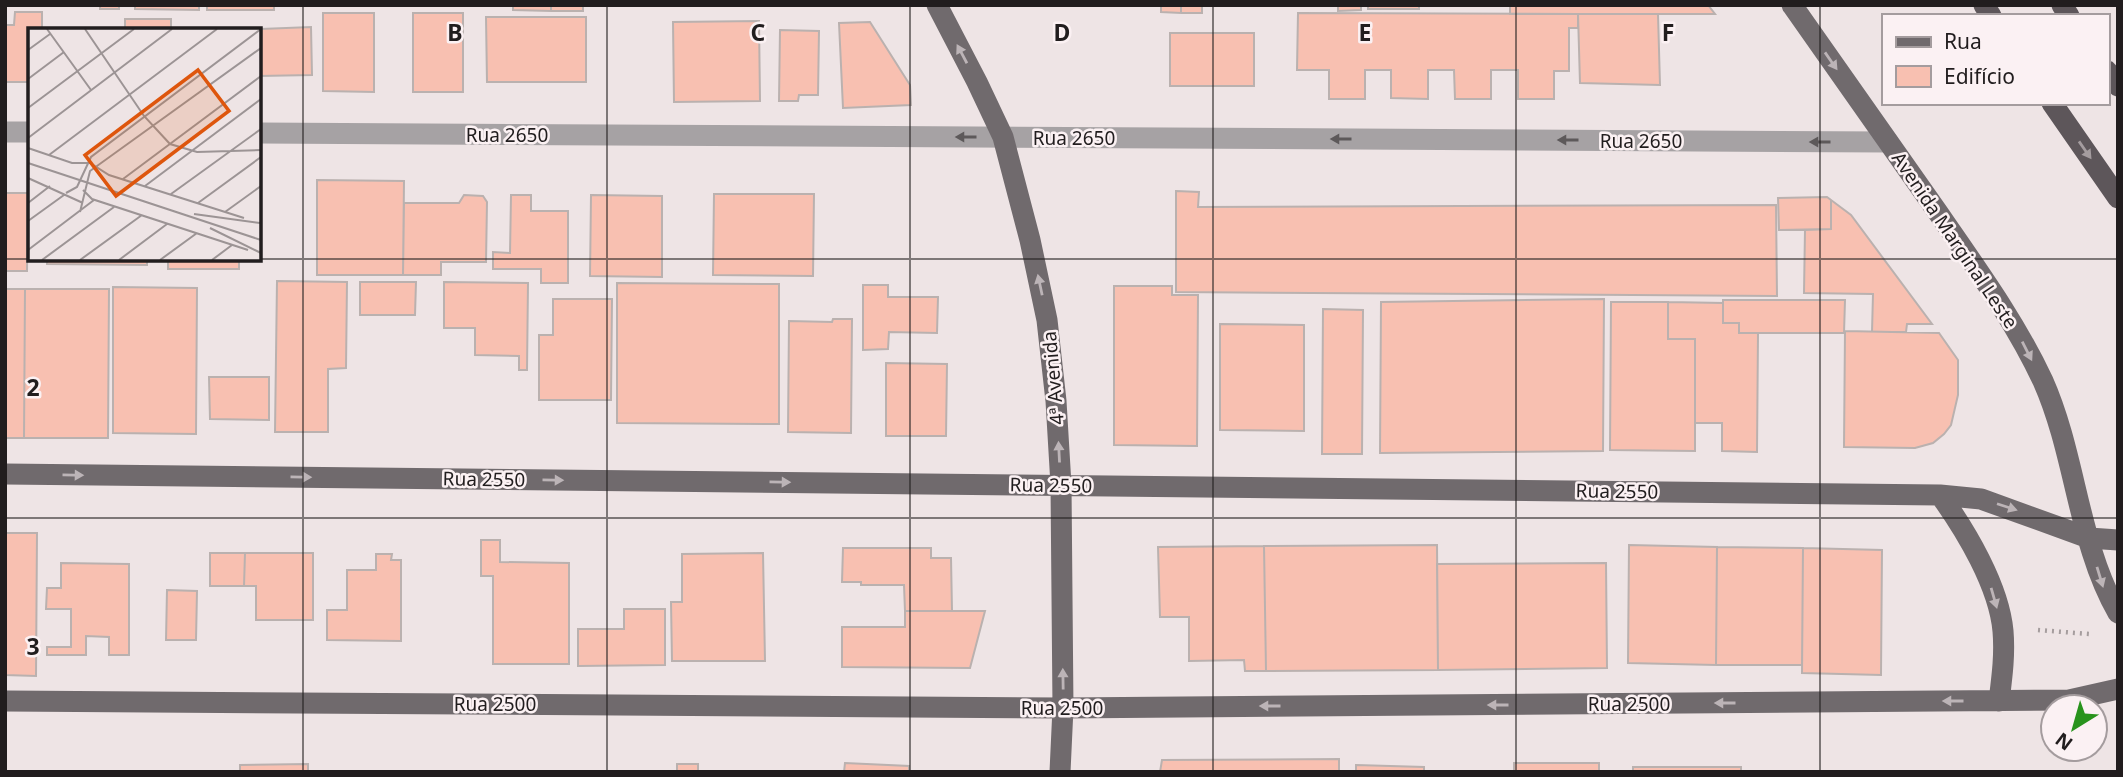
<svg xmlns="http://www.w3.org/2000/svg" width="2123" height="777" font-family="'Noto Sans',sans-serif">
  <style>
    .building { fill: #f8c0b1; stroke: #bab1af; stroke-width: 2 }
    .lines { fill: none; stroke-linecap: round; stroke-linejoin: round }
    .path { stroke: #a59d9e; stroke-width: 4.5; stroke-dasharray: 2 5; stroke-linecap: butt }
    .minor { stroke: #a6a2a4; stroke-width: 21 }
    .major { stroke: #706a6d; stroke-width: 21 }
    .highway { stroke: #5d565a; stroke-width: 21 }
    .oneway { fill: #bcb4b7 }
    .oneway2 { fill: #5d595a }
    .oneway3 { fill: #a49c9f }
    .grid { fill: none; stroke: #211d1e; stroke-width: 2; stroke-opacity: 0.55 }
    .labels { text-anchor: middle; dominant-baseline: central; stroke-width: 5; stroke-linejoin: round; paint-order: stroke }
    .street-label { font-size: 19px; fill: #211d1e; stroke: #fbf1f3 }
    .inset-road { fill: none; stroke: #9c9495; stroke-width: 2 }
    .view { fill: #de560d; fill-opacity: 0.15; stroke: #de560d; stroke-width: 3.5 }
    .inset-edge { fill: none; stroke: #211d1e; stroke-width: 3.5 }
    .grid-label { font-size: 23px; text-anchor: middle; font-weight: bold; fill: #211d1e; stroke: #fbf1f3; stroke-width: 5; stroke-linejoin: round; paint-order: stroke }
  </style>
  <rect width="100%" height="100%" fill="#eee4e5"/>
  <!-- building -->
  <path class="building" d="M100 5H119V9H100Z
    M135 5H199V10L135 9Z
    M207 5H274V10H207Z
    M513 5H551V11L513 10Z
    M551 5H583V11H551Z
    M1142 5H1181V13L1161 12V5Z
    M1181 5H1202V13H1181Z
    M1338 5H1361V10L1338 11Z
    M1368 5H1419V9H1368Z
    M1510 5H1708L1715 14H1510Z
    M15 12H42V30H30V82H5V25H14Z
    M323 13H374V92L323 91Z
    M413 13H463V92H413Z
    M1298 13 1578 14V28H1569V71H1554V99H1518V70H1491V99H1455L1454 70H1428V99L1391 98V70H1365V99H1329V70H1297Z
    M1578 14H1658L1660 85 1580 83Z
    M486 17H586V82H487Z
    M125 19H171V30H125Z
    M759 21 760 101 674 102 673 22Z
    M870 22 910 85 911 105 843 108 839 23Z
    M311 27 312 75 259 76V30H235Z
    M780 30 819 31 818 95H799L798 101H779Z
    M1170 33H1254V86H1170Z
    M317 180 404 181 403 275H317Z
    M1176 191 1199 192 1198 207 1776 205 1777 296 1176 292Z
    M5 193H28L27 271H5Z
    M714 194H814L813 276 713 275Z
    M464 195 483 196 487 202 486 262H441V275H403L404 203H459Z
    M511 195H531V211H568V283H541V269H493V252L510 253Z
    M591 195 662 196V277L590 276Z
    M1827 197 1831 200V229L1779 230 1778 198Z
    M1831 200 1851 215 1932 324H1907L1906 332H1872L1873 294 1804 293 1805 230 1831 229Z
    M47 259H147V265L47 264Z
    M168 259H239V269H168Z
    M277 281 347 282 346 368 328 369V432H275Z
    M360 282H416L415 315H360Z
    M444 282 528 283 527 370H519V356L475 355V328H444Z
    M617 283 779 284V424L617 423Z
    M863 285H888V297H938L937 333 889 332 888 349 863 350Z
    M1114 286H1172V295H1198L1197 446 1114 445Z
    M113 287 197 288 196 434 113 433Z
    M5 289H25L24 438H5Z
    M25 289H109L108 438H24Z
    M553 299H612L611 400H539V335H553Z
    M1604 299 1603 451 1380 453 1381 302Z
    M1723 300H1845L1844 333H1739V323H1723Z
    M1611 302H1668V339H1695V451L1610 450Z
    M1668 302 1723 303V323H1739V333H1758L1757 452 1722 451V423H1695V339H1668Z
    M1323 309 1363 310 1362 454H1322Z
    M833 319H852L851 433 788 432 789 321 832 322Z
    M1220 324 1304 325V431L1220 430Z
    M1845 331 1939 333 1958 360V395L1951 425 1944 434 1933 443 1915 448 1844 447Z
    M886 363 947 364 946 436H886Z
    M209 377H269V420L210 419Z
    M5 533H37L36 676 5 675Z
    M481 540H500V562L569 563V664H493V576H481Z
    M1437 545 1438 670 1266 671 1264 546Z
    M1629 545 1717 547 1716 665 1628 663Z
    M1264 546 1266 671H1245L1244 660 1189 661V617H1160L1158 547Z
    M1717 547 1803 548 1802 665H1716Z
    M843 548H931V558H951L952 611H905L904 585H861V582H842Z
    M1803 548 1882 550 1881 675 1802 673Z
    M210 553H245L244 586H210Z
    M245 553H313V620H256V586H244Z
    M763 553 765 661H672L671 602H682V554Z
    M376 554H392L391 560H401V641L327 640V610H347V570H376Z
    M61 563 129 564V655H109V637L86 636V655H47V647H71V609H46L47 588H61Z
    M1606 563 1607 668 1438 670 1437 564Z
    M167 590 197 591 196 640H166Z
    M624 609H665V665L578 666V629H624Z
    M905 611H985L970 668 842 667V627H905Z
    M1339 759V772H1160L1162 760Z
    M845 763 909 766V772H844Z
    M1514 763H1599V772H1514Z
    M308 764V772H240V765Z
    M677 764H698V772H677Z
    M1356 765 1424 767V772H1356Z
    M1633 767H1741V772H1633Z"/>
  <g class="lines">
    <!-- path -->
    <path class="path" d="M2038 630 2089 634"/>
    <!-- minor -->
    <path class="minor" d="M5 132H30
      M259 133 1888 142"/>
    <!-- major -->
    <path class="major" d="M937 5 977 82 1003 137 1030 240 1047 320 1056 401 1061 485 1063 708 1060 772
      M1792 5C1841 75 1890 145 1939 214 1976 268 2015 321 2043 381 2076 455 2078 544 2118 613
      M5 474 1940 495 1981 499 2089 538 2118 540
      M1940 495C1966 531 1999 586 2003 631 2005 655 2002 677 1999 701
      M5 701 1063 708 2069 700 2118 689"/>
    <!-- highway -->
    <path class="highway" d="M1984 5 1991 16
      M2062 5 2069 16
      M2107 71 2118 86
      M2052 103 2118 198"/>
  </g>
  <!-- one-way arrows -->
  <defs><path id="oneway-solid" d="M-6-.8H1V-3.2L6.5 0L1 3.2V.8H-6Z" transform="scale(1.75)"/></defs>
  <g class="oneway">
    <use href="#oneway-solid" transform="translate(962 54) rotate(-118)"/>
    <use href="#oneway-solid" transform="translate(1831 61) rotate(55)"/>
    <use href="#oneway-solid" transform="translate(1040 285) rotate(-102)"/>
    <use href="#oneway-solid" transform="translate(2027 351) rotate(63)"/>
    <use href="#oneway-solid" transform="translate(1059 452) rotate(-93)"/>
    <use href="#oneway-solid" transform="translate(73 475) rotate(1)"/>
    <use href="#oneway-solid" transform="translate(301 477) rotate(1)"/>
    <use href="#oneway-solid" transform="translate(553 480) rotate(1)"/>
    <use href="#oneway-solid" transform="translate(780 482) rotate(1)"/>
    <use href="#oneway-solid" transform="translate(2007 507) rotate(18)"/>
    <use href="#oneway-solid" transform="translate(2100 577) rotate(73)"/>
    <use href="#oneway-solid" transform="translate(1994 598) rotate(74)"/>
    <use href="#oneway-solid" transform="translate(1063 679) rotate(-91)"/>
    <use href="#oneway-solid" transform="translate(1953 701) rotate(180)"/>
    <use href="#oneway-solid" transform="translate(1725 703) rotate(180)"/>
    <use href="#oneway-solid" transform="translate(1498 705) rotate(180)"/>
    <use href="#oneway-solid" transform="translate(1270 706) rotate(180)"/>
  </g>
  <g class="oneway2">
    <use href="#oneway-solid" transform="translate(966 137) rotate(-180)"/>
    <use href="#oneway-solid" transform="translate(1341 139) rotate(-180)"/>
    <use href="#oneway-solid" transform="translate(1568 140) rotate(-180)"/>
    <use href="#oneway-solid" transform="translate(1820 142) rotate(-180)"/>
  </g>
  <use class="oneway3" href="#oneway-solid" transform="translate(2085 150) rotate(55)"/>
  <!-- grid -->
  <path class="grid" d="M303 5V772M607 5V772M910 5V772M1213 5V772M1516 5V772M1820 5V772M5 259H30M30 259H259M259 259H2118M5 518H2118"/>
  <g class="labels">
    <!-- street labels -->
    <g class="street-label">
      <text x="507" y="135">Rua 2650</text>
      <text x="1074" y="138">Rua 2650</text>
      <text x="1641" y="141">Rua 2650</text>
      <text transform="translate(1955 240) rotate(56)">Avenida Marginal Leste</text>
      <text transform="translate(1053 378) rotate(-95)">4ª Avenida</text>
      <text transform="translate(484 479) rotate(1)">Rua 2550</text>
      <text transform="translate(1051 485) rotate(1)">Rua 2550</text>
      <text transform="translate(1617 491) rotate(1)">Rua 2550</text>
      <text x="495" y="704">Rua 2500</text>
      <text x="1629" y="704">Rua 2500</text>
      <text x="1062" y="708">Rua 2500</text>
    </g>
  </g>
  <!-- overview -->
  <g transform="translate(28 28)">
    <rect width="233" height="233" fill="#eee4e5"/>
    <path class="inset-road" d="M19 1 63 62M57 1 116 88 142 116 169 124 233 122M0 22 22 6M0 51 36 24M0 80 106 1M0 110 144 1M0 120 44 135H62L81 147 216 190M21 127 189 1M0 135 233 212M0 150 55 175M95 151 233 48M117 158 233 71M55 162 64 171 220 222M38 165 49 159 63 129 233 1M143 166 233 101M0 175 22 158M170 175 233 129M52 184 62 143 233 20M197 184 233 158M166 186 232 195M0 193 36 167M182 200 233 225M0 222 66 172M14 232 86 179M52 232 114 187M91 232 139 196M132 232 169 205M184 232 204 217"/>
    <path class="view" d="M170 42 201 83 88 168 57 127Z"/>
    <rect width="233" height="233" class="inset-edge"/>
  </g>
  <g class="grid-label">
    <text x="455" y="41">B</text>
    <text x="758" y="41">C</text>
    <text x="1062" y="41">D</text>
    <text x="1365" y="41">E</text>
    <text x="1668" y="41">F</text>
    <text x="33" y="396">2</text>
    <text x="33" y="655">3</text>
  </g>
  <!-- border -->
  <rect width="2123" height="777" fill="none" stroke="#211d1e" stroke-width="14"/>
  <!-- legend -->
  <rect x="1882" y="14" width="228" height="91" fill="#fbf1f3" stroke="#a49c9e" stroke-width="2"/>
  <rect x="1896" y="37" width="35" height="10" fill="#706a6d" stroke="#a49c9e" stroke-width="2"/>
  <text x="1944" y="49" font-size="21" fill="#211d1e">Rua</text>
  <rect x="1896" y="66" width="35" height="21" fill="#f8c0b1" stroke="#a49c9e" stroke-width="2"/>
  <text x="1944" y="84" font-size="21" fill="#211d1e">Edifício</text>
  <!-- north arrow -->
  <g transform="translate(2074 728) rotate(217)"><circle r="33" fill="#fbf1f3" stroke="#a49c9e" stroke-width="2"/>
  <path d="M0-5L12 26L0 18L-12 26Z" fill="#28931c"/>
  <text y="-10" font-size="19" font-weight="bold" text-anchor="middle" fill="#211d1e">N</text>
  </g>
</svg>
